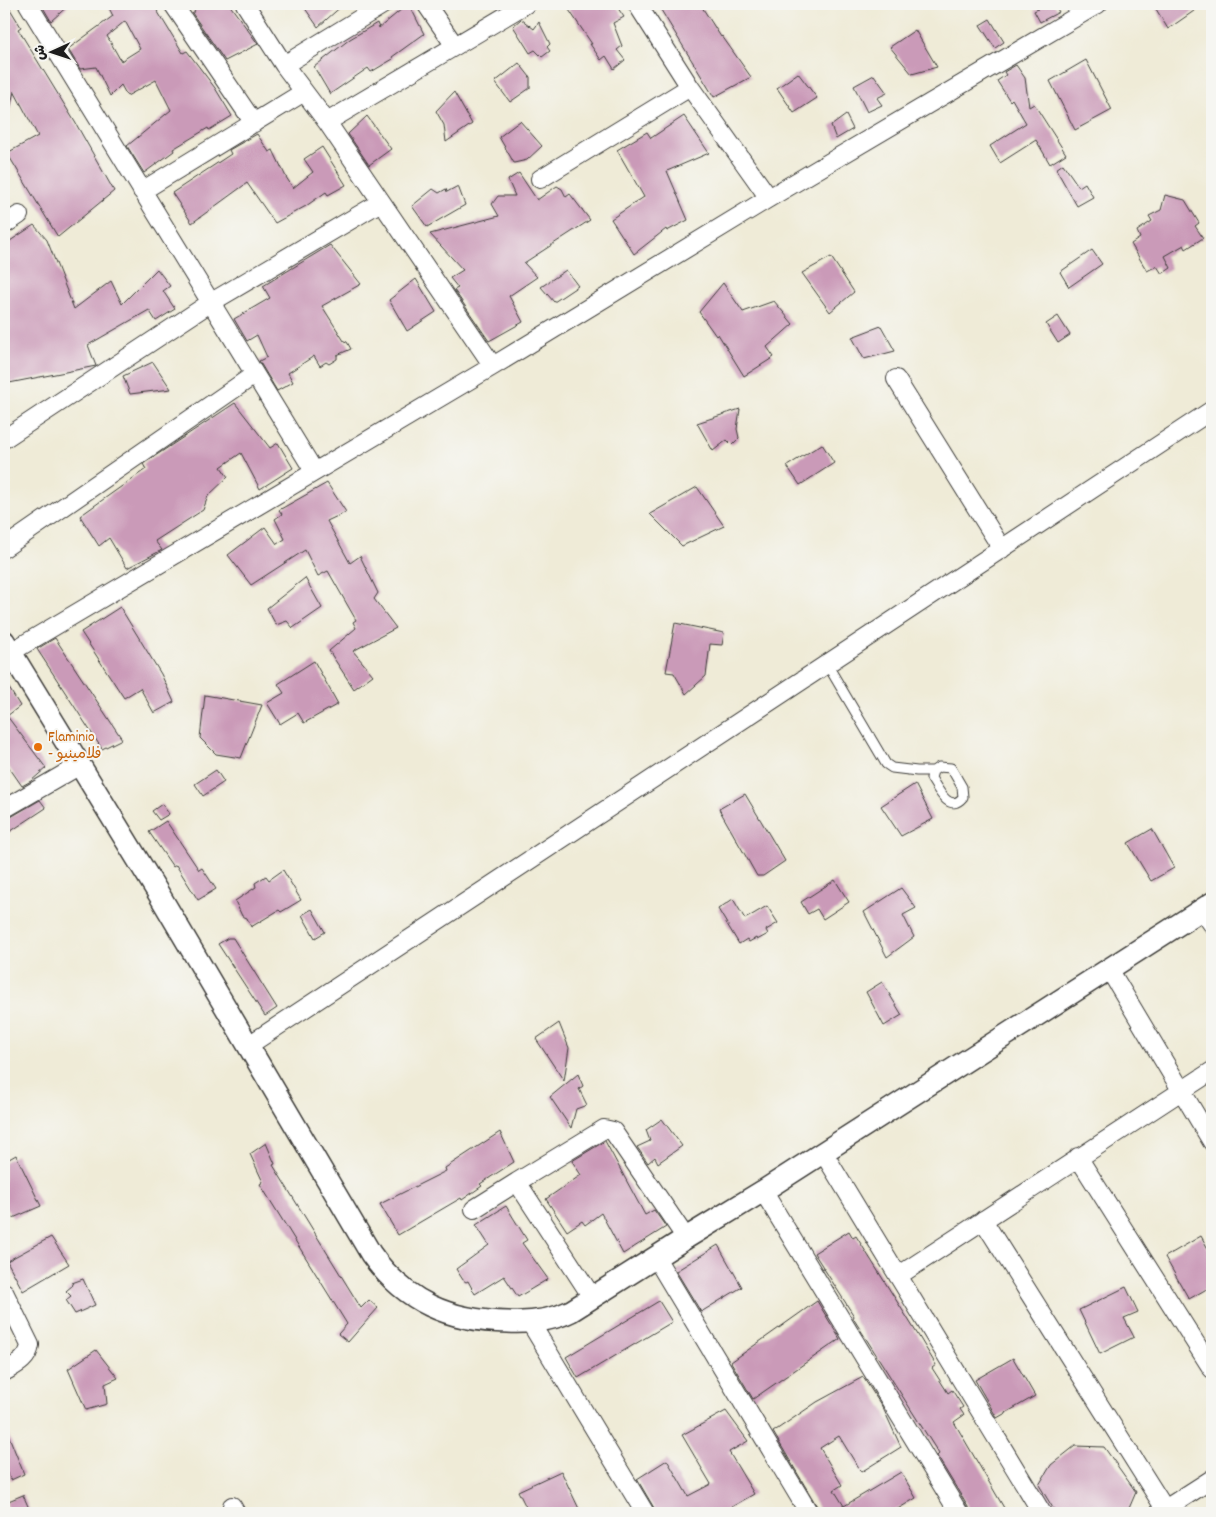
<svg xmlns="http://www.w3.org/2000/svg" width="1216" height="1517" font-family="Dekko,'Playpen Sans Arabic',sans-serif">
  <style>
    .building { fill: #ca9ab8; fill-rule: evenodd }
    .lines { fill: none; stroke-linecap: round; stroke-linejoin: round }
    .service-casing { stroke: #3c3b38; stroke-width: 11 }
    .minor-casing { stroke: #3c3b38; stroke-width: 20 }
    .tertiary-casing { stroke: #3c3b38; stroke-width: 24 }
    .service { stroke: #fff; stroke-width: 9 }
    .minor { stroke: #fff; stroke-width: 18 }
    .tertiary { stroke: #fff; stroke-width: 21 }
    .food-dot { fill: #e8710a; stroke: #f6f6f2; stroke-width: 2 }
    .labels { text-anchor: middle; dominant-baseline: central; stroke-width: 4; stroke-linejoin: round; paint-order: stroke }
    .food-label { font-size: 15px; fill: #c56008; stroke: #f6f6f2; text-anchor: start }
  </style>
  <rect width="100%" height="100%" fill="#f6f6f2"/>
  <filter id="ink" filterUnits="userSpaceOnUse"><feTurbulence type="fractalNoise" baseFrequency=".02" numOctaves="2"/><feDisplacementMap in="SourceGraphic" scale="10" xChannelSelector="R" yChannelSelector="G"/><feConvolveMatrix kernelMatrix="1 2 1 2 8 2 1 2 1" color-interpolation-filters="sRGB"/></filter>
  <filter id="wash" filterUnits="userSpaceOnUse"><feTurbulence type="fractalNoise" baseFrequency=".0096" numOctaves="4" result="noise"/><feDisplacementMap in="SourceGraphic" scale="20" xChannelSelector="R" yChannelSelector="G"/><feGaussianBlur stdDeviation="1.12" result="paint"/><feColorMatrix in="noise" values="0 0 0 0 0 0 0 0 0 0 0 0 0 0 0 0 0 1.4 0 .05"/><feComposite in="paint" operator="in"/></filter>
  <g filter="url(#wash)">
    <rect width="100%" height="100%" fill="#efebd7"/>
    <g id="blocks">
      <!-- building -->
      <path class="building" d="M4 4H7L21 27 18 29 75 122 114 191 58 237 7 153 38 136 14 91 9 114H4Z
        M41 4H70L51 21Z
        M107 4H153L183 53 187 51 215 88 232 116 209 130 208 128 173 149 174 151 144 173 127 146 171 110 156 80 127 96 121 85 110 96 96 67 80 69 68 49 113 16ZM125 21 140 49 121 61 107 36Z
        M190 4H229L258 44 225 61 192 13 195 11Z
        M302 4H344L318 27Z
        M408 4H409L424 34 392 57 393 59 371 72 368 68 330 94 314 67 350 39 377 23 379 28Z
        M565 4H615L624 17 613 23 622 46 617 50 625 60 614 69 606 56 601 60 590 44H592Z
        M669 4H700L721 37 722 36 751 77 714 97 661 10Z
        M1034 4H1054L1059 12 1040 22 1034 11 1038 9Z
        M1153 4H1204L1168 29Z
        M521 19 534 29 539 22 550 44 547 47 550 51 542 57 535 50 530 53 513 26Z
        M990 19 1004 42 995 48 980 25Z
        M915 30 937 67 912 74 890 47Z
        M1086 60 1112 110 1075 130 1050 81Z
        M519 63 530 77V88L510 102 495 82Z
        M1016 65 1025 78 1029 107 1034 104 1066 154 1050 164 1036 140 1000 163 990 146 1026 123 1012 99 1010 101 997 81 1006 75 1004 72Z
        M798 73 817 98 794 113 777 88Z
        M874 75 887 93 877 98 882 105 867 112 854 86Z
        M454 92 472 124 446 142 444 125 436 111Z
        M846 115 853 129 836 139 831 126Z
        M367 116 391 149 369 165 348 134Z
        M684 116 709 153 667 171 688 220 667 231 666 229 634 254 611 219 644 197 617 150 647 132 651 138Z
        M520 121 542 146 527 160 514 163 499 137Z
        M257 134 269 152 273 150 286 177 293 188 313 172 304 159 322 147 346 185 328 195 326 192 306 206 275 223 247 183 192 223 172 193 231 154 229 150Z
        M1063 164 1079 187 1085 183 1093 197 1077 206 1056 169Z
        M519 173 537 200 557 186 562 189 566 197 570 194 590 220 524 263 537 277 509 296 523 322 489 341 454 290 458 288 450 278 463 270 430 234 499 216 492 204 498 196H515L508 180Z
        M458 186 465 205 427 227 412 206 433 189 439 193 446 189 447 192Z
        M1165 195 1185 200 1199 223 1195 226 1203 238 1186 249 1184 245 1165 256 1171 268 1162 274 1157 266 1147 271 1131 244 1140 238 1137 231 1152 221 1149 216 1161 210Z
        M34 225 47 240 74 309 111 281 122 304 157 269 170 286 163 291 175 309 156 321 149 310 88 345 96 366 4 384V245Z
        M330 245 361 284 322 306 344 341 347 342 351 349 337 355V359L329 364 326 362 320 366 314 356 288 373 293 382 277 391 259 361 267 357 257 335 247 341 234 319 270 298 263 286Z
        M1092 250 1102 264 1069 287 1060 272Z
        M831 257 854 292 830 312 802 273Z
        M566 270 578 286 554 302 541 287Z
        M416 279 436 312 407 331 389 300Z
        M723 283 743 312 774 301 793 324 767 347 774 357 744 376 718 334 716 336 699 312Z
        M1058 316 1070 335 1058 343 1046 324Z
        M881 326 895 351 864 359 852 337Z
        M153 362 171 389 130 394 123 376Z
        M235 403 270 448 278 443 293 468 260 489 241 453 221 467 228 477 208 496 203 510 155 541 162 550 127 568 109 538 99 546 80 516 146 469 143 464Z
        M740 409 737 429 739 438 732 445 727 440 713 451 697 423Z
        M822 444 834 463 800 485 787 466Z
        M327 483 346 512 327 521 350 563 360 556 378 593 374 599 396 628 353 651 373 675 354 689 329 651 356 628 353 622 356 620 328 571 318 576 305 550 251 585 228 555 265 527 277 544 285 539 275 519 282 514 279 510Z
        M697 487 724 526 682 546 650 514Z
        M305 578 322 608 293 628 287 621 276 625 267 608Z
        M120 607 161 674 174 702 154 713 140 688 124 698 81 632Z
        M675 623 724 633 722 645 710 644 706 676 686 694 674 673 666 672Z
        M55 638 122 739 102 749 37 649Z
        M314 661 338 704 304 723 298 713 280 724 267 703 284 693 278 684Z
        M4 680 20 706 7 716 46 768 31 781 22 786 4 760Z
        M205 695 262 705 241 758 216 754 200 738Z
        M216 770 224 782 203 796 195 784Z
        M915 784 933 819 901 836 881 806Z
        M745 794 785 861 763 876H757L719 809Z
        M40 800 46 808 8 833 4 827V820L9 818Z
        M162 804 169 814 159 820 152 811Z
        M166 821 199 870 202 868 216 889 198 900 176 865 173 867 149 832Z
        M1152 829 1174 868 1151 881 1128 843Z
        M283 870 301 900 281 912 279 910 251 927 247 918 242 916 235 901 256 887 255 883 266 876 269 880Z
        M835 880 849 902 823 919 817 909 808 914 801 902Z
        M901 888 916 908 903 915 914 937 887 957 864 912Z
        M733 899 745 919 767 906 778 923 766 930 768 934 757 940 756 938 749 942 747 939 739 944 718 909Z
        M312 909 325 932 315 938 302 915Z
        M228 938H233L277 1008 265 1016 218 944Z
        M882 982 902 1015 884 1026 866 992Z
        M559 1023 569 1048 564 1081 536 1039Z
        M578 1074 583 1086 579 1089 587 1105 576 1109 571 1128 550 1097Z
        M662 1119 682 1146 658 1163 655 1157 648 1163 637 1147 650 1141 646 1130Z
        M500 1132 514 1162 480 1184 482 1186 462 1200 461 1198 398 1235 380 1204 446 1171 445 1168Z
        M605 1141 645 1215 654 1210 666 1227 623 1254 601 1213 585 1225 582 1221 567 1231 546 1199 581 1175 572 1161Z
        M266 1143 275 1164 273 1165 361 1308 369 1300 378 1308 348 1342 338 1334 347 1324 260 1184 263 1182 250 1154Z
        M16 1155 41 1206 13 1218 4 1205V1162Z
        M506 1206 527 1240 522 1243 548 1279 518 1297 504 1276 475 1294 468 1281 466 1282 463 1280 456 1269 489 1245 476 1225Z
        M849 1231 853 1238 856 1236 918 1335 936 1365 932 1368 948 1393 952 1390 963 1407 960 1409 964 1415 954 1422 1007 1513H970L968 1507 937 1456 939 1454 853 1318 854 1316 814 1253Z
        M1201 1236 1212 1256V1286L1189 1299 1165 1257Z
        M51 1237 69 1264 23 1291 7 1261Z
        M718 1245 742 1287 701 1312 676 1271Z
        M83 1279 95 1305 75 1314 66 1300 71 1296 66 1291 73 1285 72 1283Z
        M1126 1287 1138 1312 1124 1318 1134 1337 1100 1354 1079 1310Z
        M659 1301 672 1322 578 1378 566 1357Z
        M817 1301 840 1339 753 1399 731 1362Z
        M96 1350 118 1378 105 1384 107 1404 86 1410 68 1369Z
        M1013 1358 1035 1396 997 1418 975 1380Z
        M863 1377 883 1408 901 1447 861 1472 839 1436 820 1448 842 1485 834 1490 844 1506 901 1472 916 1498 891 1513H820L818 1508 773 1432 817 1402Z
        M726 1411 748 1441 729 1452 754 1494 721 1513H656L654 1508 637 1479 667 1460 688 1496 711 1484 682 1435Z
        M4 1424 24 1474 11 1480 4 1466Z
        M1075 1446 1104 1447 1136 1492 1127 1513H1056L1039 1485 1051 1465Z
        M561 1471 581 1513H529L518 1491Z
        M23 1495 31 1513H10L6 1502Z"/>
    </g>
  </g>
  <g filter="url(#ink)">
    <use href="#blocks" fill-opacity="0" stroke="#3c3b38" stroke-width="1"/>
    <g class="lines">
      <defs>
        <path id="service" d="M827 664 886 764 892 768 917 771H933L939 767 951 768 962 787 963 797C949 814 938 789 931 778L933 771"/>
        <path id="minor" d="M28 4 314 471
          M173 4 254 123
          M245 4 284 65 327 122 493 366
          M426 4 455 46
          M637 4 690 87 769 198
          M284 65 384 4
          M327 122 526 4
          M540 179 690 87
          M142 191 304 92
          M4 225 19 215
          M896 379 1002 549
          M4 439 210 303 381 202
          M4 548 254 375
          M11 652 493 366 769 198 1098 4
          M4 809 80 765
          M1202 910 1212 924
          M1109 969 1212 1142
          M249 1045 1212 410
          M823 1152 1042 1513
          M1078 1157 1212 1369
          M763 1191 959 1513
          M474 1209 517 1182
          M983 1220 1165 1509
          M656 1258 809 1513
          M898 1276 1212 1071
          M4 1292 30 1345C28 1360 16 1365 4 1372
          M592 1297 517 1182 604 1129 613 1131 686 1238
          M530 1322 645 1513
          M232 1506 236 1513
          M1159 1513 1212 1479"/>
        <path id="tertiary" d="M4 641 160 896 371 1254C405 1302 449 1321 508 1322 530 1323 551 1321 571 1311L686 1238 763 1191 1212 903"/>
      </defs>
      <!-- service casing -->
      <use href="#service" class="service-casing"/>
      <!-- minor casing -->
      <use href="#minor" class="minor-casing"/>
      <!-- tertiary casing -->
      <use href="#tertiary" class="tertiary-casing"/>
      <!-- service -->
      <use href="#service" class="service"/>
      <!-- minor -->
      <use href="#minor" class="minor"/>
      <!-- tertiary -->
      <use href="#tertiary" class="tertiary"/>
    </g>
  </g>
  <!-- markers -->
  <circle class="food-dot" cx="38" cy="747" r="5"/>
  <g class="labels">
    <!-- food labels -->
    <g class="food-label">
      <text x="48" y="738">Flaminio<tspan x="48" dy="17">- فلامينيو</tspan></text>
    </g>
  </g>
  <!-- margin -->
  <rect width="1216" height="1517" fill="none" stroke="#f6f6f2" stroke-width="20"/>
  <!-- north arrow -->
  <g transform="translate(52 52) rotate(267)" stroke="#f6f6f2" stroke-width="4" paint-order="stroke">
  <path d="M0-4L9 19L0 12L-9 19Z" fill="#1c1c1c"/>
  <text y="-8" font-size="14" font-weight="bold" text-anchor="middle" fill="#1c1c1c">ش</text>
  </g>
</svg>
